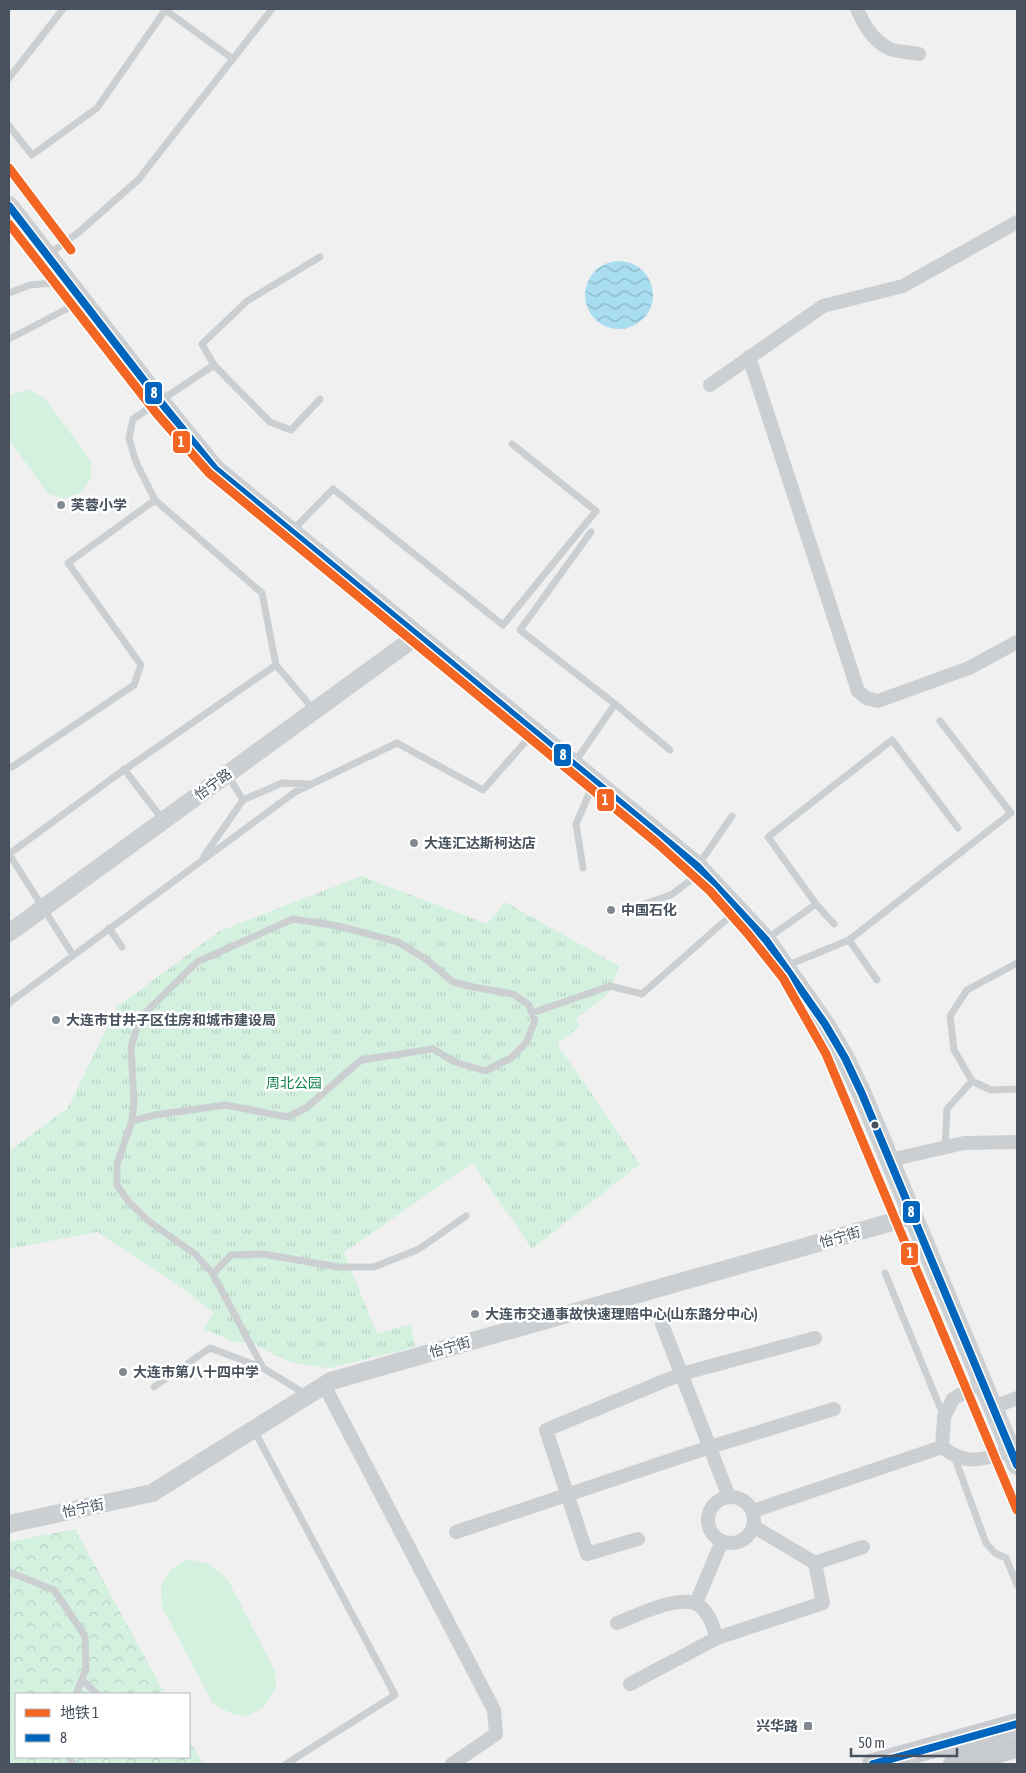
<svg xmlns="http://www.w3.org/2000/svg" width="1026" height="1773" font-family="'Asap Condensed','Noto Sans SC',sans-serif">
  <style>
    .grass { fill: #d4f1e0 }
    .forest { fill: url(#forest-crowns) }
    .park { fill: url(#park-tufts) }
    .water { fill: url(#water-waves) }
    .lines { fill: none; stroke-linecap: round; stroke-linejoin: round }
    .service { stroke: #cccfd1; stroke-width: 7 }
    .minor { stroke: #cccfd1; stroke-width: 14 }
    .tertiary { stroke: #cccfd1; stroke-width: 18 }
    .secondary { stroke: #cdd0d3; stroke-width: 20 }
    .primary { stroke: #c8cbcf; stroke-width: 22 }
    .bus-1-casing { stroke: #fff; stroke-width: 11 }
    .bus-1 { stroke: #0065bd; stroke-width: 8 }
    .metro-1-casing { stroke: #fff; stroke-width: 12 }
    .metro-1 { stroke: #f26522; stroke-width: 9 }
    .poi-dot { fill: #828991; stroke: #fff; stroke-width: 2 }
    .bus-dot { fill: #47525e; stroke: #fff; stroke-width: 2 }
    .labels { text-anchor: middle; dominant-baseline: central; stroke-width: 5; stroke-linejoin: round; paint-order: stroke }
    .poi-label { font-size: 14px; font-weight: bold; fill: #47525e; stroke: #fff; text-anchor: start }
    .street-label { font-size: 14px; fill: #47525e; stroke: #fff }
    .park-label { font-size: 14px; fill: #138350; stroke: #fff }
    .line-badge { stroke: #fff; stroke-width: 2 }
    .badge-label { font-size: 14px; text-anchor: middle; font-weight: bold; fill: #fff }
  </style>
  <defs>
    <pattern id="forest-crowns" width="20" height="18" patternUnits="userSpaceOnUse" patternTransform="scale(1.25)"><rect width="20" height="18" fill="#d4f1e0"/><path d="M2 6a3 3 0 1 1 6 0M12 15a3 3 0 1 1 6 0" fill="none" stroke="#b7d1c3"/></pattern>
    <pattern id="park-tufts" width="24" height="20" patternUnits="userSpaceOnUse" patternTransform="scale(1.25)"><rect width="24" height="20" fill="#d4f1e0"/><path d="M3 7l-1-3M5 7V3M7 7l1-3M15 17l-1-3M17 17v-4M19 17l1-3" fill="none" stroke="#b7d1c3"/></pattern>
    <pattern id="water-waves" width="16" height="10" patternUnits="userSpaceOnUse" patternTransform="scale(1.25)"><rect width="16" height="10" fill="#a8def0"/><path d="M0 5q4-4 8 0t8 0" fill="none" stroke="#8bb7c6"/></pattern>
  </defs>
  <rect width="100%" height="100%" fill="#f1f0f0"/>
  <!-- grass -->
  <path class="grass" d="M27 389 44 397 91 461V479L81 493 65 499 48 494 9 439V396Z
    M188 1559 210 1564 228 1580 275 1671 276 1687 264 1707 248 1716 232 1714 213 1704 162 1607 161 1586 171 1569Z"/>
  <!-- forest -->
  <path class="forest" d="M75 1529 165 1694H16V1757H189V1739L203 1764H9V1542Z"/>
  <!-- park -->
  <path class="park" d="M361 876 487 924 505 902 619 966 610 992 576 1019 580 1026 557 1044 640 1164 532 1249 473 1163 344 1252 377 1334 411 1324 415 1347 330 1368 293 1363 265 1350 254 1344 235 1342 204 1329 213 1313 184 1289 97 1232 9 1249V1151L68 1108 117 1007 218 932Z"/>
  <!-- water -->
  <path class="water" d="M585 295a34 34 0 1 1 68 0a34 34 0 1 1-68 0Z"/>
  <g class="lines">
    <!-- service -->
    <path class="service" d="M164 9 233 59
      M9 78 63 9
      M9 126 32 155 97 108 166 9
      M48 255 79 232 138 180 272 9
      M9 293 30 285 64 282
      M9 339 82 301
      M214 365 270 422 291 430 320 399
      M292 531 333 489 503 625 596 511 512 444
      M615 704 670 750
      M314 710 276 665 262 593 155 500 136 462 129 438 133 419 214 365 202 344 247 301 320 257
      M575 762 615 704 520 630 591 532
      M12 767 134 685 141 665 68 563 155 500
      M124 769 163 820
      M243 800 282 783 309 784
      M9 854 114 777 276 665
      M9 854 73 955
      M204 856 243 800 227 774
      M699 864 732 816
      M583 868 576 824 593 785
      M816 904 834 924
      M632 908 671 895 700 873
      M109 928 122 947
      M768 938 816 904 768 837 892 740 958 828
      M849 940 1011 813 940 721
      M1017 963 967 990 950 1016 954 1050 972 1081 991 1090 1017 1089
      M786 966 849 940 877 980
      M9 1003 295 792 397 743 483 790 533 733
      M532 1013 610 986 642 994 736 911
      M132 1121 134 1103 131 1047 140 1018 197 962 293 919 338 926 398 942 427 960 453 982 473 987 513 994 529 1005 535 1021 526 1043 511 1058 485 1071 455 1062 433 1049 361 1060 306 1108 287 1117 225 1105 155 1115 132 1121 117 1164V1185L128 1201 147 1220 195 1254 213 1274 263 1368 307 1395
      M945 1148 947 1109 972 1081
      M885 1273 944 1417
      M213 1274 231 1255 263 1254 338 1267H374L419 1249 466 1216
      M154 1387 210 1348 263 1368
      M254 1430 395 1695 286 1764
      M954 1456 986 1543 995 1553 1006 1558 1017 1585
      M9 1572 54 1590 85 1636 86 1669 76 1694
      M82 1680 97 1694
      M69 1757 73 1764"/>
    <!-- minor -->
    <path class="minor" d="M857 9C864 25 873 41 890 49 898 52 910 52 919 54
      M749 357 858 691 866 698 878 701 969 668 1017 642
      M710 385 823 306 903 286 1017 222
      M890 1160 964 1143 1017 1142
      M662 1324 729 1497
      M983 1381 953 1399 944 1417 942 1447C967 1467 984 1459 1011 1451
      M324 1385 494 1710 496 1734 452 1764
      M994 1407 1017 1398
      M708 1520a23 23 0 1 1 46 0a23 23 0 1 1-46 0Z
      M753 1511 942 1447
      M753 1526 815 1563 863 1547
      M456 1532 710 1447 834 1409
      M638 1539 587 1554 546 1430 681 1374 815 1338
      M696 1603 722 1541
      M617 1623C636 1616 684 1591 701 1607 710 1615 713 1627 717 1638L823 1603 815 1563
      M630 1684 717 1638"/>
    <!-- tertiary -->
    <path class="tertiary" d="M9 933 417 636
      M9 1524 152 1493 331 1381 913 1216"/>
    <!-- secondary -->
    <path class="secondary" d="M9 206 159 400 215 469 697 866 766 940 825 1024 845 1058 862 1094 1017 1465"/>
    <!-- primary -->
    <path class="primary" d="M873 1764 1017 1724
      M954 1764 1017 1747"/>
    <defs>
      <path id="bus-1" d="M9 206 159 400 215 469 697 866 766 940 825 1024 845 1058 862 1094 1017 1465
        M873 1764 1017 1724"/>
    </defs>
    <!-- bus-1 casing -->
    <use href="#bus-1" class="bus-1-casing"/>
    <!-- bus-1 -->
    <use href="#bus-1" class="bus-1"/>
    <defs>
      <path id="metro-1" d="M9 168 71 250
        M9 224 157 414 209 473 657 843 710 891 748 934 783 978 826 1054 1017 1510"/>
    </defs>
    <!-- metro-1 casing -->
    <use href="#metro-1" class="metro-1-casing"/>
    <!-- metro-1 -->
    <use href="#metro-1" class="metro-1"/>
  </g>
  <!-- markers -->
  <g class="poi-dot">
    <circle cx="61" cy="505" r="5"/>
    <circle cx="414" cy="843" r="5"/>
    <circle cx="611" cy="910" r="5"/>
    <circle cx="56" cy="1020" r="5"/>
    <circle cx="475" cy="1314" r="5"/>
    <circle cx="123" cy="1372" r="5"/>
    <rect x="803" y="1721" width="10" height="10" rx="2.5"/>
  </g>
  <circle class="bus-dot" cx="875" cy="1125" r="4.5"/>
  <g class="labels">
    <!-- poi labels -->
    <g class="poi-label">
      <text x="71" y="505">芙蓉小学</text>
      <text x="424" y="843">大连汇达斯柯达店</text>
      <text x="621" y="910">中国石化</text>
      <text x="66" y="1020">大连市甘井子区住房和城市建设局</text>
      <text x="485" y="1314">大连市交通事故快速理赔中心(山东路分中心)</text>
      <text x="133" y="1372">大连市第八十四中学</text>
      <text x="798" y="1726" text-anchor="end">兴华路</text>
    </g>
    <!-- street labels -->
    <g class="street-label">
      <text transform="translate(213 784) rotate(-36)">怡宁路</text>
      <text transform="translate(840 1237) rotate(-16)">怡宁街</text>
      <text transform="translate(450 1347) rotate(-16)">怡宁街</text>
      <text transform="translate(83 1508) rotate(-12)">怡宁街</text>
    </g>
    <!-- park labels -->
    <g class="park-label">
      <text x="294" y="1083">周北公园</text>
    </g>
  </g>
  <g class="line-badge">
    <rect x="144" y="381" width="19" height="24" rx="5" fill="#0065bd"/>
    <rect x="172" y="430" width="19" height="24" rx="5" fill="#f26522"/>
    <rect x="553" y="743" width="19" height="24" rx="5" fill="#0065bd"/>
    <rect x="596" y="788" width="19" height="24" rx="5" fill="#f26522"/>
    <rect x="902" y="1200" width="19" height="24" rx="5" fill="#0065bd"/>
    <rect x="900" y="1242" width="19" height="24" rx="5" fill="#f26522"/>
  </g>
  <g class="badge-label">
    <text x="154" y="398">8</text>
    <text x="181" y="447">1</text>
    <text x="563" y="760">8</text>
    <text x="605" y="805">1</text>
    <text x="911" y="1217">8</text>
    <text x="910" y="1258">1</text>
  </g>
  <!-- border -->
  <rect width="1026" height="1773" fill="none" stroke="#47525e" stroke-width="20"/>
  <!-- legend -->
  <rect x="15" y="1693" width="175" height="65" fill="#ffffff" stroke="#b5babf"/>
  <rect x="25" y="1709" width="25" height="8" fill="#f26522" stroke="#b5babf"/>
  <text x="60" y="1718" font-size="15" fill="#47525e">地铁 1</text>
  <rect x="25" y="1734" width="25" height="8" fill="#0065bd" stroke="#b5babf"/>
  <text x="60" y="1743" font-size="15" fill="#47525e">8</text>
  <!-- scale -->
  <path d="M851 1748v8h106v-8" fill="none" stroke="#47525e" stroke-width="2.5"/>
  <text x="858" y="1748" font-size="15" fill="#47525e" stroke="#ffffff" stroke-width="4" paint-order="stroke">50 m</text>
</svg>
